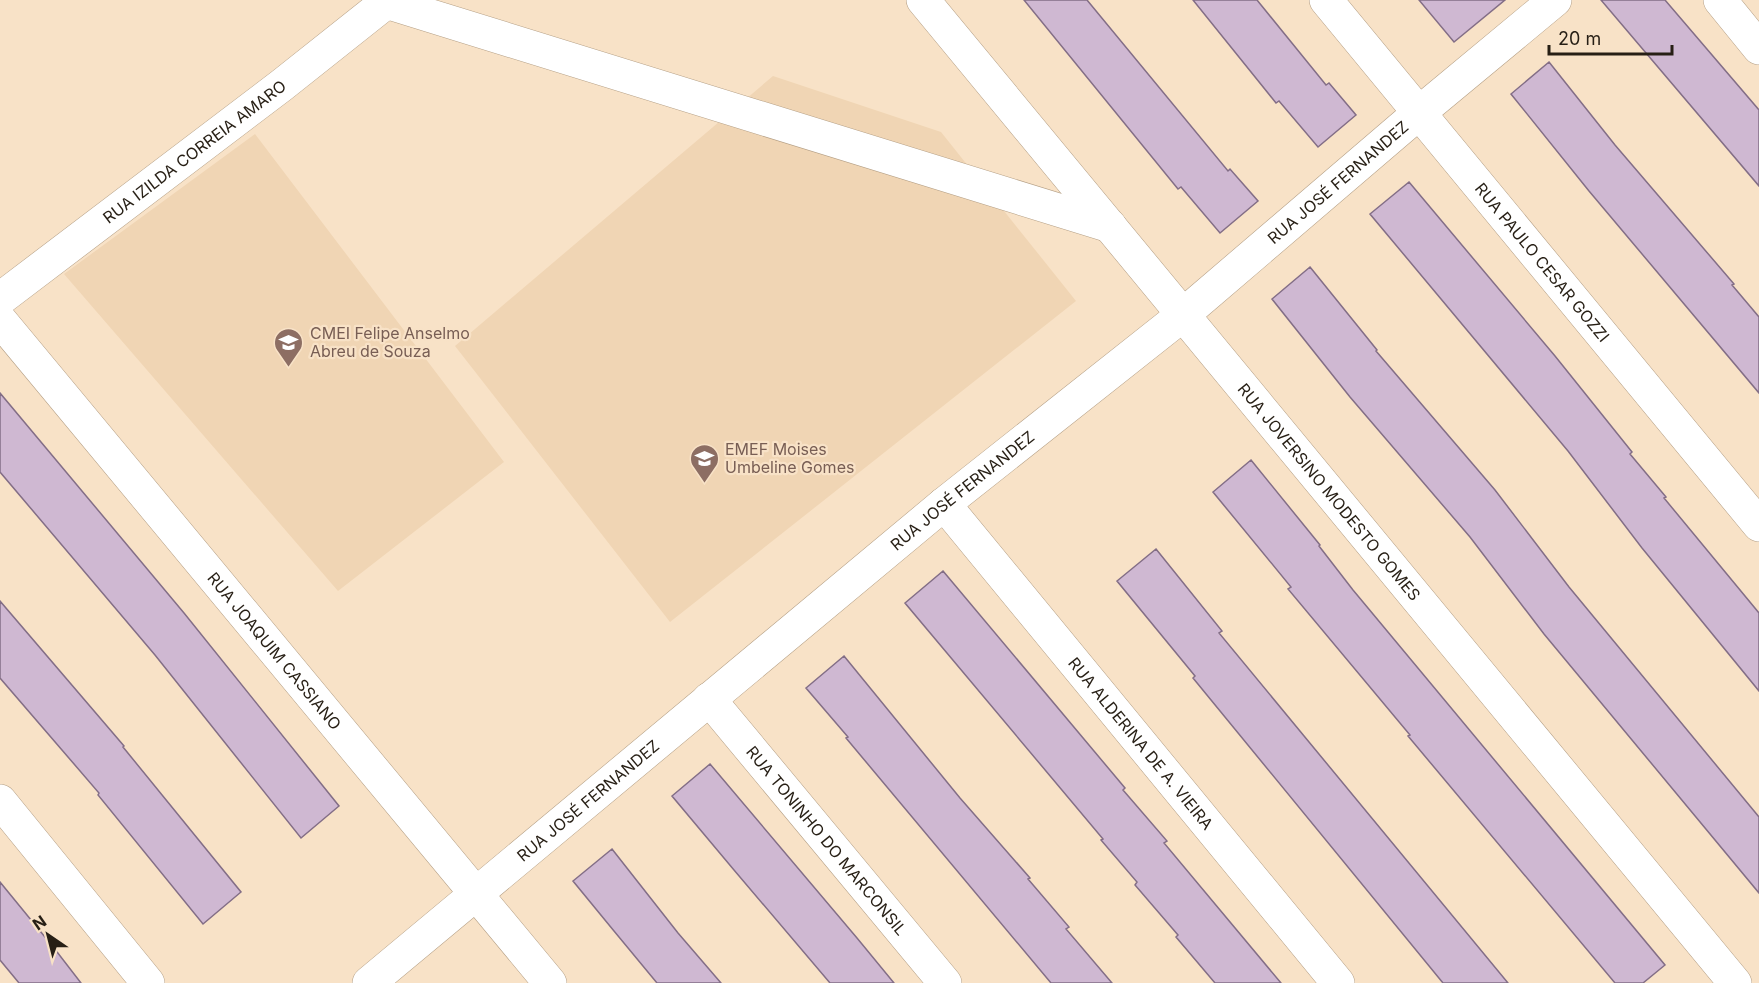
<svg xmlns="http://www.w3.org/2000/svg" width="1759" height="983" font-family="Inter,sans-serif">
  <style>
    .built { fill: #f0d5b4 }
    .building { fill: #cfb8d2; stroke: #836e86; stroke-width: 1.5 }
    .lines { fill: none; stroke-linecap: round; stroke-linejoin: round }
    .minor-casing { stroke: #b49f85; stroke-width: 34 }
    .minor { stroke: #fff; stroke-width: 33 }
    .labels { text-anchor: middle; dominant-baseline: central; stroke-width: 4.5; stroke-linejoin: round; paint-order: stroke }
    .street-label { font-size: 16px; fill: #271f15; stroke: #f8e2c7 }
    .education-label { font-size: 16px; fill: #785e54; stroke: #f8e2c7; text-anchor: start }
  </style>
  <rect width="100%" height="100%" fill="#f8e2c7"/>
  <!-- built -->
  <path class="built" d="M773 76 941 132 1076 301 670 622 455 346Z
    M255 134 504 462 338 591 64 274Z"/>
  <!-- building -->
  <path class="building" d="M1024 0H1087L1228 171 1230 169 1258 201 1220 233 1181 187 1178 189Z
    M1193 0H1257L1326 85 1329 83 1356 115 1318 147 1279 101 1276 103Z
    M1419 0H1505L1454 42Z
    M1601 0H1665L1759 110V186Z
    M1549 62 1615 145 1734 284 1732 285 1759 317V393L1589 191 1511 94Z
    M1409 182 1555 356 1632 452 1630 454 1666 497 1664 498 1759 613V691L1642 548 1568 451 1370 214Z
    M1310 267 1377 350 1376 351 1495 490 1569 587 1759 817V893L1544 634 1470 537 1350 397 1272 299Z
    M0 393 184 613 339 806 301 838 155 655 0 472Z
    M1251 460 1320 545 1319 546 1353 590 1665 965 1643 983H1615L1408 736 1410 735 1288 589 1291 587 1213 492Z
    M1156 549 1222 631 1219 633 1508 983H1443L1193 678 1195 676 1117 581Z
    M943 571 1125 788 1123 790 1167 841 1164 843 1281 983H1215L1176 937 1178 935 1135 885 1137 882 1101 840 1103 839 905 603Z
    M0 601 124 746 123 747 241 892 203 924 98 795 99 793 0 678Z
    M844 656 960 798 1030 878 1028 879 1069 927 1066 929 1112 983H1051L846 738 848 737 806 688Z
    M710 764 857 938 894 983H830L734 870 672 796Z
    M612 849 678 933 721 983H657L614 931 573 881Z
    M0 882 54 948 81 983H19L0 960Z"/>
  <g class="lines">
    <defs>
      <g id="minor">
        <path id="s1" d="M923 0 1735 983"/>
        <path id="s2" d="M1326 0 1759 525"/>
        <path d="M1720 0 1759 48"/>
        <path d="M386 2 1110 226"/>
        <path id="s3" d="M0 299 282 85 389 0"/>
        <path id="s4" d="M0 320 550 983"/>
        <path id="s5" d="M944 504 1338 983"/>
        <path id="s6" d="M709 699 945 983"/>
        <path d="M0 801 148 983"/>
        <path id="s7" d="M369 983 944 504 1184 314 1420 112 1555 0"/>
      </g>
    </defs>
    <!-- minor casing -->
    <use href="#minor" class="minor-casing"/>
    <!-- minor -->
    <use href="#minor" class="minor"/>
  </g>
  <!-- icons -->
  <defs>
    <symbol id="school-pin" viewBox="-11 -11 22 30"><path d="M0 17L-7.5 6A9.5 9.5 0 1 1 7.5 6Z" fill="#8d6e63" stroke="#f8e2c7"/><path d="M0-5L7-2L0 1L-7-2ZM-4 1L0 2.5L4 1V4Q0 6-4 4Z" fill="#fff"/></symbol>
  </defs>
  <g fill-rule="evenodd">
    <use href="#school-pin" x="272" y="326" width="33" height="45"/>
    <use href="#school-pin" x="688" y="442" width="33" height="45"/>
  </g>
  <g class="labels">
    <!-- street labels -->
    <g class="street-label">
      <text stroke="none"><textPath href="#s3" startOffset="244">RUA IZILDA CORREIA AMARO</textPath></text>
      <text stroke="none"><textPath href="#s7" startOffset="1257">RUA JOSÉ FERNANDEZ</textPath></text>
      <text stroke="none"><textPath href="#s2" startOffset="340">RUA PAULO CESAR GOZZI</textPath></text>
      <text stroke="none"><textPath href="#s7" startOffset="771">RUA JOSÉ FERNANDEZ</textPath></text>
      <text stroke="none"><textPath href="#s1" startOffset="638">RUA JOVERSINO MODESTO GOMES</textPath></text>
      <text stroke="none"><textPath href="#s4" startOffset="430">RUA JOAQUIM CASSIANO</textPath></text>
      <text stroke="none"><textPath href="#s5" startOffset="310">RUA ALDERINA DE A. VIEIRA</textPath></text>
      <text stroke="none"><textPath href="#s7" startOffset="285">RUA JOSÉ FERNANDEZ</textPath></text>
      <text stroke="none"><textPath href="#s6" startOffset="184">RUA TONINHO DO MARCONSIL</textPath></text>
    </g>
    <!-- education labels -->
    <g class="education-label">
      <text x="310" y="333">CMEI Felipe Anselmo<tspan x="310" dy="18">Abreu de Souza</tspan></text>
      <text x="725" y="449">EMEF Moises<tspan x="725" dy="18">Umbeline Gomes</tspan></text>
    </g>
  </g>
  <!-- north arrow -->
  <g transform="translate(48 935) rotate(325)" stroke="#f8e2c7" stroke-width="4.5" paint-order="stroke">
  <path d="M0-4.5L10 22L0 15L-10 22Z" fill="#271f15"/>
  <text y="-9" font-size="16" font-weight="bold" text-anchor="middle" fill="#271f15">N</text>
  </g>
  <!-- scale -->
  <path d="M1549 45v9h123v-9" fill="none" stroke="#271f15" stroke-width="3"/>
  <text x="1558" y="45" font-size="18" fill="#271f15" stroke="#f8e2c7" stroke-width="4.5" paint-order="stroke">20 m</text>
</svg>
